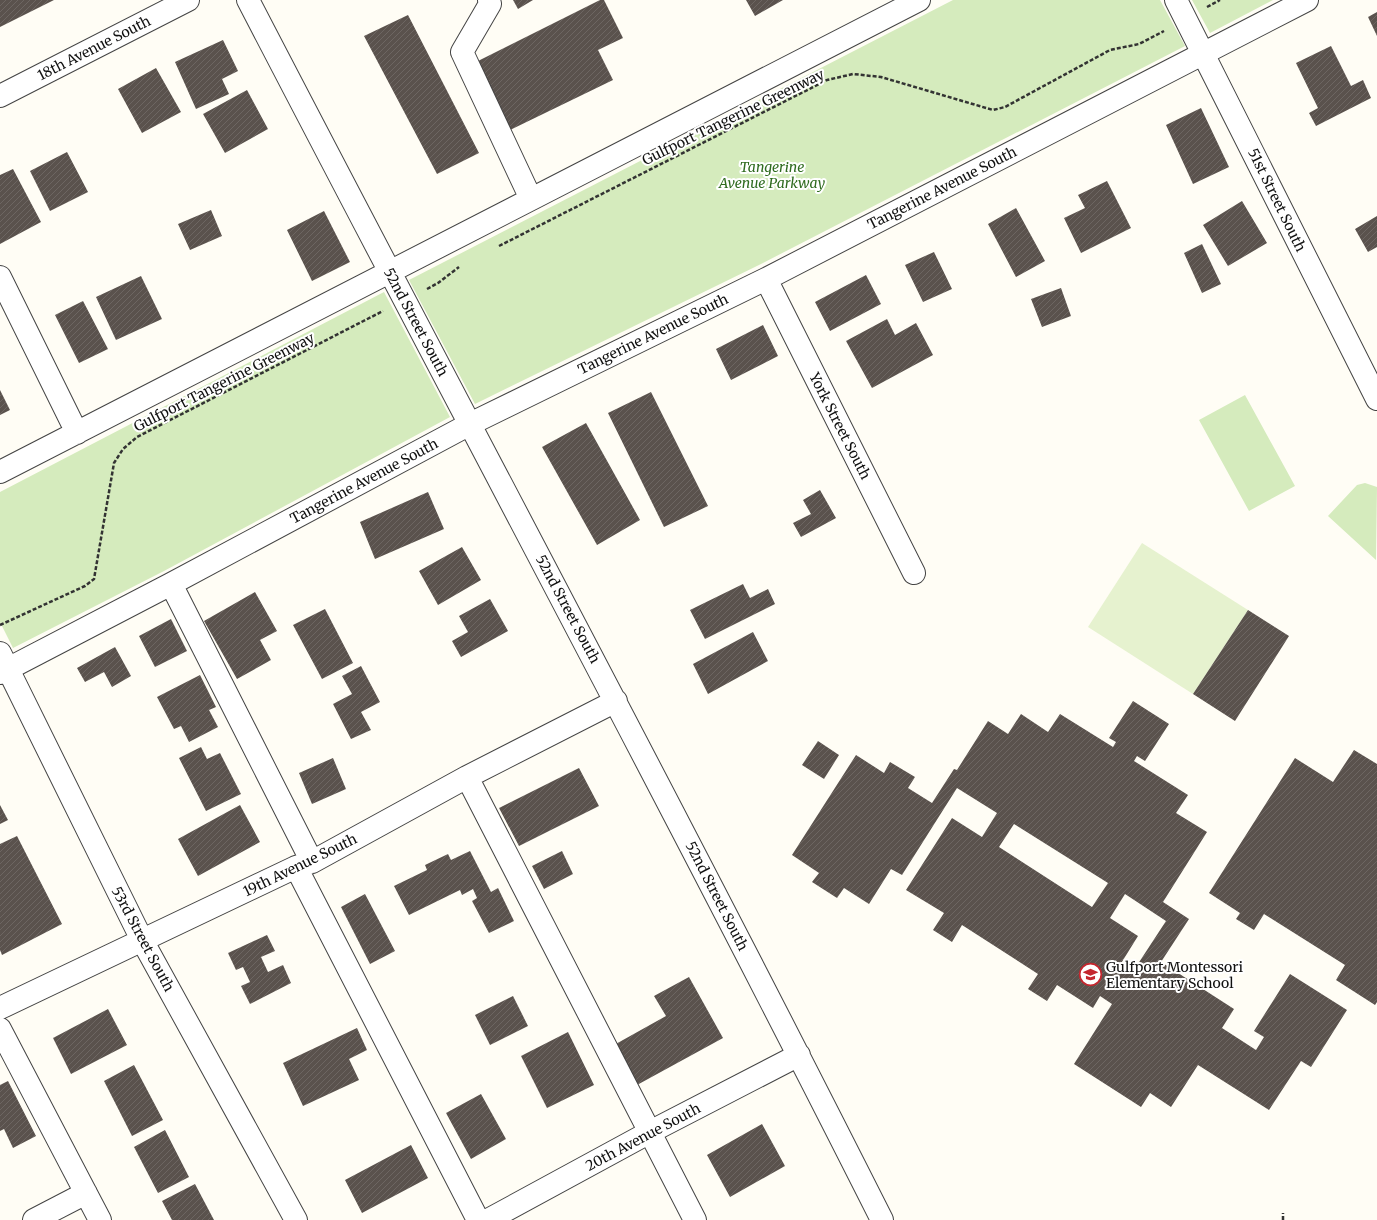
<svg xmlns="http://www.w3.org/2000/svg" width="1377" height="1220" font-family="Merriweather,serif">
  <style>
    .grass { fill: #d5ebbd }
    .pitch { fill: #e6f2cf }
    .building { fill: url(#building-hatch); fill-rule: evenodd }
    .lines { fill: none; stroke-linecap: round; stroke-linejoin: round }
    .minor-casing { stroke: #444; stroke-width: 24 }
    .path { stroke: #333; stroke-width: 2.5; stroke-dasharray: 4 2; stroke-linecap: butt }
    .minor { stroke: #fff; stroke-width: 22 }
    .labels { text-anchor: middle; dominant-baseline: central; stroke-width: 4; stroke-linejoin: round; paint-order: stroke }
    .street-label { font-size: 14px; fill: #111; stroke: #fff }
    .park-label { font-size: 14px; font-style: italic; fill: #2f6b1f; stroke: #fff }
    .poi-label { font-size: 14px; fill: #111; stroke: #fff; text-anchor: start }
  </style>
  <defs>
    <pattern id="building-hatch" width="6" height="6" patternUnits="userSpaceOnUse"><rect width="6" height="6" fill="#5a524d"/><path d="M-1 1l2-2M0 6l6-6M5 7l2-2" fill="none" stroke="#6d6662"/></pattern>
  </defs>
  <rect width="100%" height="100%" fill="#fffdf5"/>
  <!-- grass -->
  <path class="grass" d="M953 0H1160L1185 46 759 265 475 404 409 280Z
    M1192 0H1273L1210 33Z
    M384 292 450 417 164 571 13 648 0 622V492Z
    M1245 395 1295 486 1249 511 1199 420Z
    M1365 483 1377 487 1376 560 1328 516 1357 485Z"/>
  <!-- pitch -->
  <path class="pitch" d="M1142 543 1248 610 1193 694 1088 627Z"/>
  <!-- building -->
  <path class="building" d="M0 0H54L0 27Z
    M513 0H533L518 9Z
    M600 0H604L623 38 598 50 613 80 508 131 474 63Z
    M746 0H783L755 16Z
    M1377 12V36L1368 17Z
    M408 15 479 153 437 174 364 36Z
    M223 40 238 71 222 79 229 94 196 109 175 62Z
    M1331 46 1351 86 1363 80 1371 98 1316 126 1309 113 1318 108 1296 63Z
    M156 68 181 112 142 133 118 89Z
    M247 90 268 129 225 153 203 114Z
    M1201 108 1229 167 1193 184 1166 125Z
    M67 152 88 192 50 211 30 171Z
    M13 169 41 222 0 244V175Z
    M1107 181 1131 228 1081 253 1064 218 1085 208 1078 195Z
    M1242 201 1267 243 1228 266 1203 225Z
    M1016 208 1045 261 1016 277 988 224Z
    M211 210 222 236 190 250 178 224Z
    M324 211 350 262 312 281 287 230Z
    M1377 216V247L1368 252 1355 229Z
    M1202 244 1221 284 1202 293 1184 253Z
    M934 252 952 289 923 302 905 265Z
    M866 275 881 304 830 331 815 302Z
    M141 276 162 319 116 340 96 297Z
    M1061 288 1071 316 1042 327 1031 299Z
    M83 301 108 349 79 363 55 315Z
    M887 319 895 335 916 323 933 355 872 388 846 341Z
    M763 325 778 356 731 380 716 349Z
    M0 390 10 410 0 415Z
    M651 392 708 506 664 527 608 413Z
    M586 423 640 520 597 545 542 447Z
    M820 490 836 518 801 537 793 523 811 514 803 500Z
    M428 492 444 529 375 559 360 522Z
    M462 547 481 580 438 605 419 571Z
    M743 584 750 598 768 589 775 604 705 639 690 610Z
    M255 592 277 631 260 640 271 660 237 679 204 621Z
    M490 599 508 631 461 657 452 641 468 632 459 616Z
    M325 609 353 663 322 679 293 625Z
    M1248 610 1289 636 1235 721 1193 694Z
    M171 619 187 651 155 667 139 636Z
    M753 632 768 661 708 694 693 664Z
    M115 647 131 676 112 687 104 672 85 682 77 668Z
    M361 666 380 702 361 712 371 730 351 739 333 704 352 694 342 676Z
    M200 675 216 707 209 710 218 727 189 742 181 726 174 729 157 697Z
    M1133 701 1169 724 1145 761 1137 756 1134 761 1188 795 1176 813 1207 832 1163 902 1189 919 1161 962 1234 1009 1222 1028 1256 1050 1264 1037 1254 1031 1290 974 1347 1010 1311 1067 1301 1061 1269 1110 1198 1065 1171 1107 1150 1093 1141 1107 1074 1064 1112 1004 1100 996 1093 1008 1057 985 1047 1001 1028 989 1038 974 962 925 952 942 933 930 944 913 906 890 952 818 982 837 997 813 957 788 902 875 891 869 869 904 844 888 837 898 812 882 819 873 792 855 856 755 884 773 890 762 915 777 908 788 932 803 954 769 957 770 988 721 1008 734 1021 714 1048 732 1060 714 1113 747 1116 742 1109 738ZM1014 824 1108 883 1092 907 999 847ZM1125 894 1166 921 1132 973 1120 965 1138 936 1110 918Z
    M818 741 839 755 824 779 802 765Z
    M201 747 207 759 220 753 241 794 206 811 179 758Z
    M1354 750 1377 764V1002L1375 1005 1336 980 1345 965 1264 914 1254 930 1236 919 1240 913 1209 893 1295 758 1333 782Z
    M333 758 346 789 312 804 299 773Z
    M579 768 599 806 519 846 499 808Z
    M0 805 8 820 0 824Z
    M240 805 260 842 198 876 178 839Z
    M17 836 62 924 2 955 0 950V844Z
    M470 851 491 892 498 888 514 921 489 933 472 901 477 898 473 889 462 895 460 890 409 915 394 886 427 870 425 865 448 854 451 860Z
    M562 851 573 874 544 889 532 866Z
    M365 894 395 951 370 964 341 907Z
    M267 935 275 951 261 957 268 972 283 965 291 983 250 1004 241 986 250 982 243 967 236 970 228 953Z
    M689 977 723 1038 637 1085 614 1045 666 1016 654 996Z
    M513 996 528 1026 490 1045 475 1015Z
    M108 1009 127 1045 71 1074 53 1038Z
    M357 1028 367 1050 349 1059 359 1080 303 1106 283 1063Z
    M568 1032 594 1085 547 1108 521 1056Z
    M134 1065 163 1120 132 1136 104 1081Z
    M8 1081 36 1136 13 1148 4 1129 0 1131V1085Z
    M481 1094 506 1139 471 1159 446 1113Z
    M762 1124 785 1166 730 1197 707 1155Z
    M165 1130 189 1177 158 1193 134 1147Z
    M411 1145 428 1178 362 1213 345 1180Z
    M195 1184 214 1220H172L162 1201Z"/>
  <g class="lines">
    <defs>
      <path id="minor" d="M248 0C459 407 676 811 882 1220
        M489 0 490 4 462 52 531 199
        M1176 0 1377 399
        M0 96 188 0
        M0 277 77 433
        M766 279 914 573
        M0 472 919 0
        M171 584 312 862
        M0 653 142 940 296 1220
        M0 673 171 584 470 424 766 279 1307 0
        M467 777 695 1220
        M296 867 478 1220
        M0 1008 296 867 312 862 467 777 616 701
        M0 1029 100 1220
        M34 1220 86 1193
        M488 1220 650 1132 799 1055"/>
    </defs>
    <!-- minor casing -->
    <use href="#minor" class="minor-casing"/>
    <!-- path -->
    <path class="path" d="M1207 7 1220 0
      M499 246 827 80 853 74 881 77 993 110 1005 107 1110 50 1139 44 1164 31
      M427 289 438 283 459 267
      M0 625 85 586 94 579 114 463 123 449 137 437 383 311
      M1283 1220V1213"/>
    <!-- minor -->
    <use href="#minor" class="minor"/>
  </g>
  <!-- icons -->
  <defs>
    <symbol id="school-ring" viewBox="-11 -11 22 22"><circle r="9.5" fill="#fff" stroke="#c4262e" stroke-width="1.5"/><path d="M0-5L7-2L0 1L-7-2ZM-4 1L0 2.5L4 1V4Q0 6-4 4Z" fill="#c4262e"/></symbol>
  </defs>
  <g fill-rule="evenodd">
    <use href="#school-ring" x="1078" y="962" width="25" height="25"/>
  </g>
  <g class="labels">
    <!-- street labels -->
    <g class="street-label">
      <text transform="translate(94 48) rotate(-27)">18th Avenue South</text>
      <text transform="translate(733 117) rotate(-26)">Gulfport Tangerine Greenway</text>
      <text transform="translate(942 188) rotate(-27)">Tangerine Avenue South</text>
      <text transform="translate(1277 200) rotate(64)">51st Street South</text>
      <text transform="translate(416 322) rotate(62)">52nd Street South</text>
      <text transform="translate(653 334) rotate(-26)">Tangerine Avenue South</text>
      <text transform="translate(224 382) rotate(-27)">Gulfport Tangerine Greenway</text>
      <text transform="translate(840 426) rotate(63)">York Street South</text>
      <text transform="translate(364 481) rotate(-28)">Tangerine Avenue South</text>
      <text transform="translate(568 609) rotate(62)">52nd Street South</text>
      <text transform="translate(300 865) rotate(-26)">19th Avenue South</text>
      <text transform="translate(717 896) rotate(63)">52nd Street South</text>
      <text transform="translate(143 939) rotate(62)">53rd Street South</text>
      <text transform="translate(643 1137) rotate(-28)">20th Avenue South</text>
    </g>
    <!-- park labels -->
    <g class="park-label">
      <text x="772" y="167">Tangerine<tspan x="772" dy="16">Avenue Parkway</tspan></text>
    </g>
    <!-- poi labels -->
    <g class="poi-label">
      <text x="1106" y="967">Gulfport Montessori<tspan x="1106" dy="16">Elementary School</tspan></text>
    </g>
  </g>
</svg>
